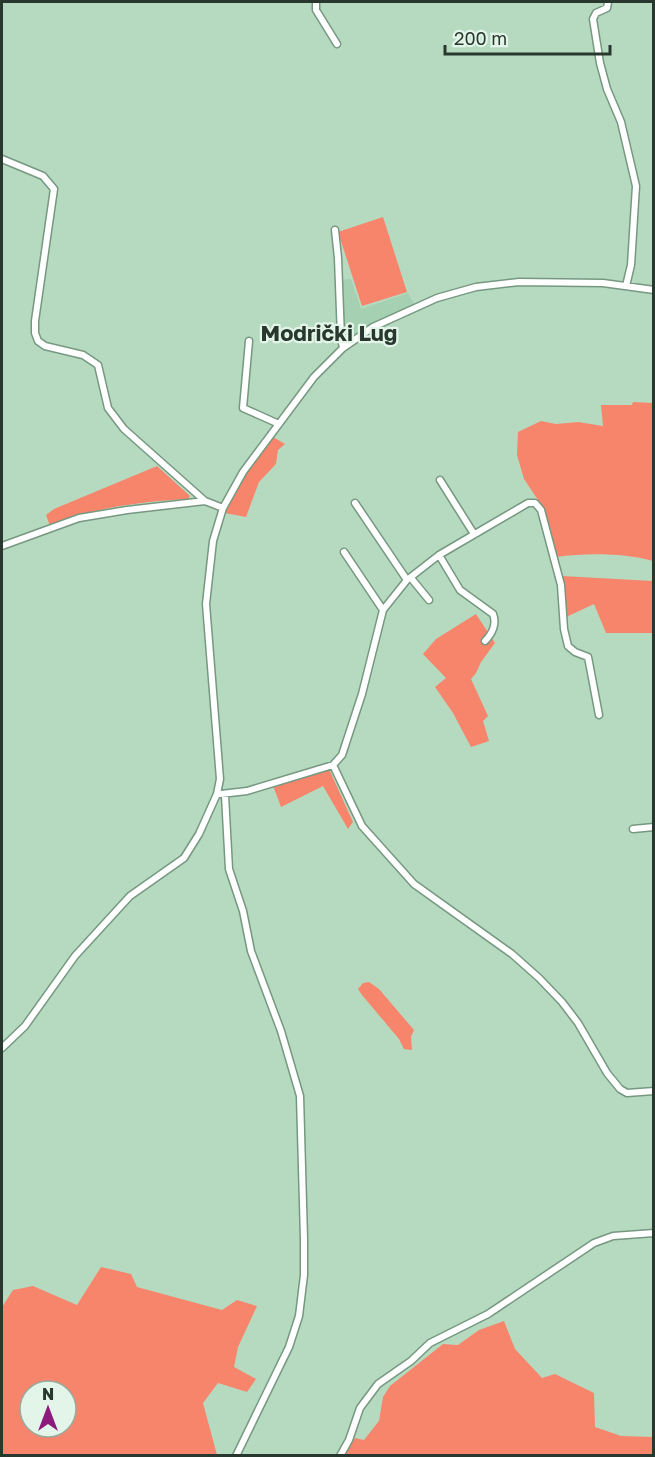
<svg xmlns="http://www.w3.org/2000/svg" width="655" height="1457" font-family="'Golos Text',sans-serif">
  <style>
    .built { fill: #a5d0b2 }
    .green { fill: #f7856b; fill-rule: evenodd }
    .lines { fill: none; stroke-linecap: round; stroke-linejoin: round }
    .street-casing { stroke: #769881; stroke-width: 9 }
    .street { stroke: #fff; stroke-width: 6 }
    .labels { text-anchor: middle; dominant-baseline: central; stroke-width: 4.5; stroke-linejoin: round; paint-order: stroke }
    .quarter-label { font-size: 22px; font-weight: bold; fill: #29382e; stroke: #e3f5e8 }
  </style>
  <rect width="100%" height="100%" fill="#b6dac0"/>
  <!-- built -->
  <path class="built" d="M351 279 361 309 408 293 414 304 369 327 345 344 342 338 340 280Z"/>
  <!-- green -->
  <path class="green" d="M383 217 407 292 362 306 338 232Z
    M633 402 653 403V561C623 553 587 553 556 557L544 509 524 479 517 455 518 432 541 421 556 424 578 422 603 426 601 405H632Z
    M273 437 285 444 278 450 276 464 259 482 246 517 225 513 246 474Z
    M157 466 190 496 188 499C140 502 94 507 50 526L46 515 54 509Z
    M562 576 653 581V633H606L594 604 564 618Z
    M476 614 495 643 481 662 476 673 471 679 488 716 483 721 489 741 471 747 453 713 435 687 446 678 423 654 436 639Z
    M329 769 353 822 348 829 323 786 281 807 272 783Z
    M369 982 379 989 414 1030 411 1037 412 1050 404 1049 399 1039 362 995 358 989 363 983Z
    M101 1267 131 1274 137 1287 222 1310 237 1300 257 1306 238 1347 234 1367 256 1379 247 1392 218 1383 203 1403 217 1455H2V1307L13 1290 33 1286 77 1305ZM30 1391H66V1427H30Z
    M504 1321 515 1349 542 1378 555 1374 594 1393 595 1427 621 1436 653 1437V1455H345L355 1438 364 1440 379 1421 383 1397 390 1386 443 1344 458 1345 479 1330Z"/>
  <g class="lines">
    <defs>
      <path id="street" d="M316 2V10L337 44
        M608 2 607 8 596 13 593 19 600 63 607 89 621 122 636 186 631 265 626 286
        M2 159 43 176 54 189 35 321V333L38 341 45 346 83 355 98 365 108 408 124 429 205 501 223 508
        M335 230 338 258 341 338 343 348
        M249 341 243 408 279 424
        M440 480 474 534
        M355 503 407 580
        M2 546 79 518 127 510 205 501
        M344 552 383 610
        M439 555 460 590 493 614C497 624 492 634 485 641
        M411 578 429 600
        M599 715 588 657 575 652 568 646 564 629 561 585 541 510 535 503H528L439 555 407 580 383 610 362 694 342 755 333 765 362 826 414 884 512 954 539 978 562 1002 578 1023 607 1073 620 1089 627 1093 654 1091
        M221 794 247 791 333 765
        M225 795 229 869 243 911 251 951 281 1031 300 1096 304 1239V1275L299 1316 289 1347 236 1456
        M633 829 654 827
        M2 1048 25 1026 75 956 130 896 184 858 199 834 217 794 220 779 206 604 213 541 223 508 243 472 314 377 343 348 373 327 437 298 476 287 519 282 603 283 654 290
        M340 1456 349 1440 360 1408 378 1384 411 1361 430 1343 488 1314 594 1243 613 1236 654 1233"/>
    </defs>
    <!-- street casing -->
    <use href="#street" class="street-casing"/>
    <!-- street -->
    <use href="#street" class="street"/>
  </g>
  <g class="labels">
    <!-- quarter labels -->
    <g class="quarter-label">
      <text x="329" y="332">Modrički Lug</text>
    </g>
  </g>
  <!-- border -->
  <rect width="655" height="1457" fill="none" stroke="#29382e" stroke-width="6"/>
  <!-- north arrow -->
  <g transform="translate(48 1409)"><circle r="28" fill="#e3f5e8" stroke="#99a99e" stroke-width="1.5"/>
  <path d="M0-4.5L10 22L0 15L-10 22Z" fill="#8c1b7d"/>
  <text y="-9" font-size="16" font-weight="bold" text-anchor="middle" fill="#29382e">N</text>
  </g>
  <!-- scale -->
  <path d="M445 45v9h165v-9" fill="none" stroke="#29382e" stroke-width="3"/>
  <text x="454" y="45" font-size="18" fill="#29382e" stroke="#e3f5e8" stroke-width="4.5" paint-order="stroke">200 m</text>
</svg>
